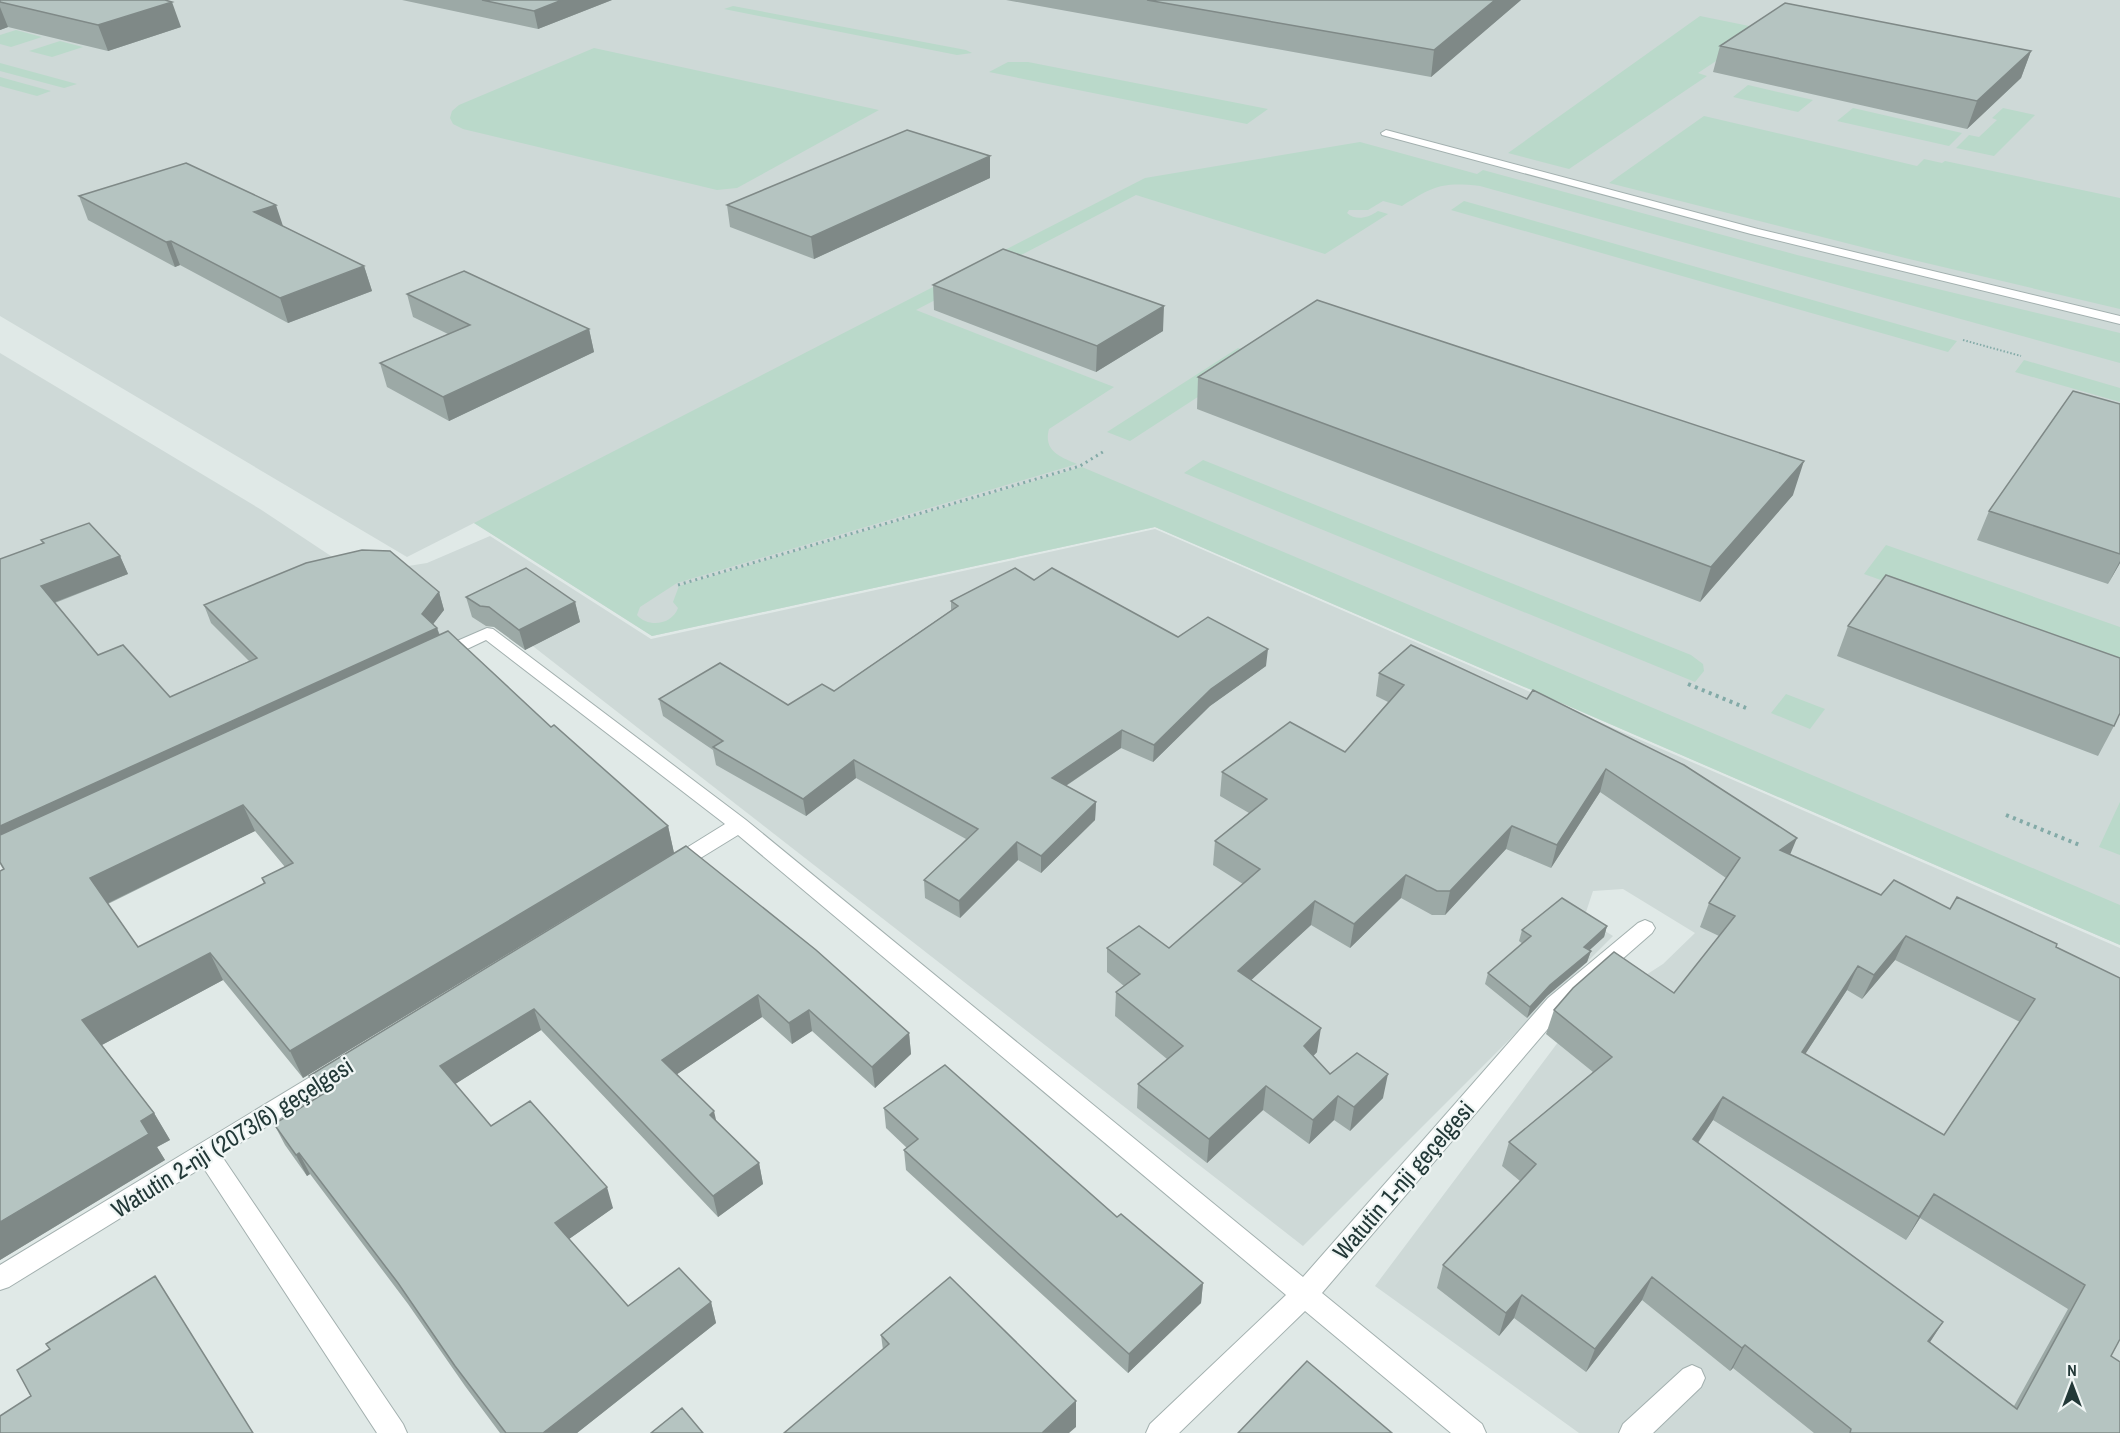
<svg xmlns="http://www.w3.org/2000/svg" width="2120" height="1433" font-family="'Archivo Narrow',sans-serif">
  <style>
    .built { fill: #ced9d7 }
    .green { fill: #bad9ca }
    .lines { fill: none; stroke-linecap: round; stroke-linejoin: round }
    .service-casing { stroke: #a3b0af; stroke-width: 2 }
    .minor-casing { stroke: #a3b0af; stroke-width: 2 }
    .path-far2 { stroke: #83aaa7; stroke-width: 2; stroke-dasharray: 1.5 2; stroke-linecap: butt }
    .path-far1 { stroke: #83aaa7; stroke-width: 3; stroke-dasharray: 2 4; stroke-linecap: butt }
    .path { stroke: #83aaa7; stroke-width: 4; stroke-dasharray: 3 4.5; stroke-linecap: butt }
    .service { fill: #fff; fill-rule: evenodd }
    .minor { fill: #fff; fill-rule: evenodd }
    .wall { fill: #9ca9a6; fill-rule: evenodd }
    .shaded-wall { fill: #7f8987 }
    .building { fill: #b5c4c1; stroke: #7f8987; stroke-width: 1.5; fill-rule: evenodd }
    .labels { text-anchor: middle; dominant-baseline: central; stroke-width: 4.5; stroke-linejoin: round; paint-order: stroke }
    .near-street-label { font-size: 24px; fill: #223837; stroke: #f0f6f5 }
  </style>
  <rect width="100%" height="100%" fill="#e0e9e7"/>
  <!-- built -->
  <path class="built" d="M0 0H2120V945L1155 527 652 636 474 523 407 557 0 316Z
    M0 353 260 509 340 562 402 567 427 563 490 536 651 639 1155 529 2120 948V1433H1579L1375 1286 1574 1021 1663 964 1695 933 1623 889 1593 891 1584 918 1613 936 1303 1246 502 622 0 855Z"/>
  <!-- green -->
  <path class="green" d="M733 6 966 50 972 53 957 55 724 9Z
    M1700 16 1764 29 1698 73 1707 76 1569 169 1508 153Z
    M16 30 42 37 11 47 0 44V35Z
    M60 41 83 47 52 57 29 51Z
    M594 48 879 110 737 188 717 190 463 129 453 124 450 118 452 111 459 105Z
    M1008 62H1028L1268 109 1247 124 989 72Z
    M0 63 77 84 64 88 0 71Z
    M0 77 51 91 37 96 0 86Z
    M1748 85 1813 100 1798 112 1733 97Z
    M1853 108 1962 133 1949 146 1837 121Z
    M2003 108 2035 115 1994 156 1956 148 1969 135 1979 137 1997 120 1992 118Z
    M1704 116 1917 166 1924 159 1942 163 1945 161 2120 198V309L1905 258 1609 183Z
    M1360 142 1477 174 1483 170 1797 255 2120 333V363L1480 186C1441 182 1434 186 1402 206L1383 201 1368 210H1349L1347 213C1356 221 1368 218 1378 211L1388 214 1325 254 1136 195 916 310 1114 387 1049 429C1043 451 1060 457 1077 464L677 583 640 607 637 615C648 628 672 625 678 608L673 602 679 586 1082 467 2120 905V945L1155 527 652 636 474 523 1145 178Z
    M1464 201 1957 341 1948 352 1451 210Z
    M1238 348 1261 356 1130 441 1107 432Z
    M2024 360 2120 388V402L2015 372Z
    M1203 460 1691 655 1703 664 1704 671 1695 682 1184 473Z
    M1886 545 2120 627V666L1864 574Z
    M1786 694 1825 709 1810 729 1771 713Z
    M2120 802V855L2099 847Z"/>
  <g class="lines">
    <defs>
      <path id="service" d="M1386 130 1758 229 2120 316V324L1751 234 1382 135 1381 133Z
        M1692 1365 1701 1369 1705 1378 1701 1387 1653 1433H1619L1623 1424 1683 1369Z"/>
      <path id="minor" d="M487 628 493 629 746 820 1303 1277 1548 998 1638 923 1645 920 1652 923 1655 928 1652 933 1564 1010 1322 1293 1482 1424 1486 1433H1451L1305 1311 1179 1433H1146L1150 1424 1286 1295 738 835 681 870 674 872 667 870 664 865 667 860 725 824 486 640 446 659H434L431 655 434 651Z
        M333 1065 341 1068 344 1074 341 1080 221 1155 403 1424 407 1433H377L203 1167 9 1287 0 1290V1265L325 1068Z"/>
    </defs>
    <!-- service casing -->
    <use href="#service" class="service-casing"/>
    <!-- minor casing -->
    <use href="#minor" class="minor-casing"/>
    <!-- path-far2 -->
    <path class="path-far2" d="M1963 340 2021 356"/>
    <!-- path-far1 -->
    <path class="path-far1" d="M678 585 1080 466 1106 450"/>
    <!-- path -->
    <path class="path" d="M1688 684 1746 708
      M2006 815 2082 846"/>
    <!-- service -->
    <use href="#service" class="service"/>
    <!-- minor -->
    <use href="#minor" class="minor"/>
  </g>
  <!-- wall -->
  <path class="wall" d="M0 0 181 27 108 51 8 27 0 30Z
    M402 0H612L538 29Z
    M1006 0H1521L1431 77Z
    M1720 46 2031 51 2021 78 1967 129 1713 72Z
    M990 156V178L814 259 730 227 727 205Z
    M79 196 283 226 364 266 372 291 288 323 180 265 175 267 88 220Z
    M933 285 1163 331 1096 372 934 310Z
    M407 294 589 329 594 352 449 421 387 387 380 363 448 334 413 317Z
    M1198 377 1793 495 1700 602 1197 409Z
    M2120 404V563L2108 584 1977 540 1989 511Z
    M41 540 120 556 128 574 55 603 98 655 170 697 249 661 211 623 204 605 439 592 444 610 433 624 437 628 440 635 668 826 674 853 303 1078 223 980 102 1045 154 1113 170 1140 157 1147 165 1160 0 1260V871L3 869 0 864V559L43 544ZM255 831 285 867 262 878 264 884 138 947 108 904Z
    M1034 580 1178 637 1266 666 1210 706 1153 762 1121 748 1066 786 1096 802 1095 820 1041 873 1018 860 960 918 925 898 924 880 966 839 856 778 806 816 716 765 713 750 663 716 659 699 788 705 834 691 951 610V601Z
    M466 597 575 602 580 622 525 650 494 627 486 626 472 617Z
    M1848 626 2114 726 2098 756 1837 656Z
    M1411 645 1790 854 1881 895 1950 909 2056 947 2111 1356 2120 1433H1814L1733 1368 1730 1371 1642 1300 1586 1372 1514 1318 1499 1336 1437 1288 1443 1265 1520 1181 1502 1166 1509 1142 1593 1072 1546 1034 1554 1010 1674 993 1719 936 1700 927 1709 903 1726 878 1600 792 1551 868 1506 849 1445 915H1432L1401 898 1350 948 1311 925 1251 980 1317 1052 1313 1056 1330 1074 1383 1098 1350 1131 1334 1120 1309 1144 1263 1110 1207 1163 1137 1108 1138 1084 1167 1059 1115 1016 1116 992 1124 986 1107 972V948H1169L1243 884 1213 865 1215 841 1249 813 1220 796 1222 772 1345 752 1388 702 1376 696 1379 673ZM1895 960 2020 1022 1944 1135 1805 1054 1847 990 1862 999ZM1713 1120 1906 1240 1920 1218 2068 1309 2014 1406 1930 1342 1943 1322 1698 1143Z
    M686 846 909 1033 911 1054 875 1088 812 1031 792 1044 762 1017 677 1074 716 1121 759 1163 763 1184 718 1217 541 1030 455 1084 491 1126 613 1208 569 1239 628 1306 711 1302 716 1323 577 1433H500L465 1386 408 1304 310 1174 307 1176 285 1145 274 1124 318 1097 309 1076Z
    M1607 926 1604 937 1589 950 1591 951 1587 962 1547 996 1527 1018 1485 984 1488 973 1523 944 1519 941 1522 930Z
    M884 1108 1117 1217 1203 1283 1201 1303 1128 1373 906 1170 904 1150 907 1148 886 1128Z
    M881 1335 1076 1401V1427L883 1350Z"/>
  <!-- shaded-wall -->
  <path class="shaded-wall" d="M562 0H612L538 29 534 11Z
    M1495 0H1521L1431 77 1434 50Z
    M172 2 181 27 108 51 98 25Z
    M0 7 8 27 0 30Z
    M2031 51 2021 78 1967 129 1977 101Z
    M990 156V178L814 259 811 237Z
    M276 205 284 229 254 212Z
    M171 241 180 265 175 267 166 242Z
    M364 266 372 291 288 323 280 298Z
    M1164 306 1163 331 1096 372 1097 346Z
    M589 329 594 352 449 421 443 397Z
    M1804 461 1793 495 1700 602 1711 567Z
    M120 556 128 574 50 604 41 586Z
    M2120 561V563L2108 584Z
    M439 592 444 610 427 632 422 614Z
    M575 602 580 622 525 650 519 630Z
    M437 628 443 646 0 850V826Z
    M1268 649 1266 666 1210 706 1153 762 1154 745 1211 689Z
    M1122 730 1121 748 1052 795V778Z
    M854 760 856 778 806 816 803 799Z
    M1606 769 1600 792 1551 868 1557 845Z
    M1096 802 1095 820 1041 873V856Z
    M243 805 255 831 104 905 90 878Z
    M668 826 674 853 303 1078 290 1051Z
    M1512 826 1506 849 1445 915 1450 891Z
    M1797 838 1787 862 1780 850Z
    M1017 842 1018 860 960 918 959 901Z
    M1406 875 1401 898 1350 948 1354 924Z
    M1315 901 1311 925 1235 995 1238 971Z
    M1607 926 1604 937 1581 958 1584 947Z
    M1906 936 1895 960 1862 999 1874 975Z
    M1591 951 1587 962 1547 996 1527 1018 1530 1007 1550 985Z
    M210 953 223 980 98 1047 82 1020Z
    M1858 966 1847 990 1791 1076 1802 1052Z
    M758 995 762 1017 667 1081 662 1060Z
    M534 1009 541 1030 449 1088 440 1066Z
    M809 1010 812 1031 792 1044 789 1023Z
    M1321 1028 1317 1052 1300 1070 1304 1046Z
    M909 1033 911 1054 875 1088 872 1067Z
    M1388 1074 1383 1098 1350 1131 1354 1107Z
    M1266 1086 1263 1110 1207 1163 1209 1139Z
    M1338 1096 1334 1120 1309 1144 1313 1120Z
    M1723 1097 1713 1120 1684 1163 1693 1139Z
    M714 1111 719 1133 710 1115Z
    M154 1113 170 1140 157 1147 165 1160 0 1260V1222L141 1121Z
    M299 1153 310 1174 307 1176 296 1155Z
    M759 1163 763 1184 718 1217 713 1196Z
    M607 1187 613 1208 562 1244 555 1223Z
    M1934 1194 1920 1218 1906 1240 1919 1217Z
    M1652 1277 1642 1300 1586 1372 1595 1349Z
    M1203 1283 1201 1303 1128 1373 1129 1354Z
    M1522 1295 1514 1318 1499 1336 1506 1313Z
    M711 1302 716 1323 577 1433H543Z
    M1943 1322 1928 1345V1341Z
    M1745 1345 1733 1368 1730 1371 1742 1348Z
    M1076 1401V1427L1069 1433H1042Z"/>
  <!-- building -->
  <path class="building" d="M0 0H165L172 2 98 25 0 2Z
    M482 0H562L534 11Z
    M1147 0H1495L1434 50Z
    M1785 3 2031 51 1977 101 1720 46Z
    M907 130 990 156 811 237 727 205Z
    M186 163 276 205 254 212 364 266 280 298 171 241 166 242 79 196Z
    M1003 249 1164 306 1097 346 933 285Z
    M464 271 589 329 443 397 380 363 470 325 407 294Z
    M1317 300 1804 461 1711 567 1198 377Z
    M2073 391 2120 404V554L1989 511Z
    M89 523 120 556 41 586 98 655 123 645 170 697 257 658 204 605 306 563 362 550 390 551 439 592 422 614 437 628 0 826V559L44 543 41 540Z
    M526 568 575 602 519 630 489 607 480 606 466 597Z
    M1015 568 1034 580 1052 568 1178 637 1208 617 1268 649 1211 689 1154 745 1122 730 1052 778 1096 802 1041 856 1017 842 959 901 924 880 978 829 854 760 803 799 713 747 723 741 659 699 720 663 788 705 822 684 834 691 958 606 951 601Z
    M1886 575 2120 658V713L2114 726 1848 626Z
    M448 631 551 727 554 725 668 826 290 1051 210 953 82 1020 154 1113 141 1121 149 1134 0 1222V871L4 869 0 862V835ZM243 805 293 863 262 878 265 883 138 947 90 878Z
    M1411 645 1527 699 1533 690 1684 765 1797 838 1780 850 1881 895 1894 880 1950 909 1957 897 2057 944 2056 947 2120 978V1339L2111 1356 2120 1362V1433H1850L1851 1429 1745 1345 1742 1348 1652 1277 1595 1349 1522 1295 1506 1313 1443 1265 1536 1164 1509 1142 1612 1057 1554 1010 1573 988 1614 952 1674 993 1735 916 1709 903 1740 858 1606 769 1557 845 1512 826 1450 891H1437L1406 875 1354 924 1315 901 1238 971 1321 1028 1304 1046 1330 1074 1357 1053 1388 1074 1354 1107 1338 1096 1313 1120 1266 1086 1209 1139 1138 1084 1183 1046 1116 992 1140 974 1107 948 1139 926 1169 948 1260 869 1215 841 1267 799 1222 772 1290 722 1345 752 1404 685 1379 673ZM1906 936 2035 999 1944 1135 1802 1052 1858 966 1874 975ZM1723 1097 1919 1217 1934 1194 2085 1285 2017 1409 1928 1341 1943 1322 1693 1139Z
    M686 846 816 950 909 1033 872 1067 809 1010 789 1023 758 995 662 1060 714 1111 710 1115 759 1163 713 1196 534 1009 440 1066 491 1126 530 1101 607 1187 555 1223 628 1306 679 1268 711 1302 543 1433H506L455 1366 398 1283 299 1153 296 1155 274 1124 323 1094 309 1076Z
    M1562 898 1607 926 1584 947 1591 951 1550 985 1530 1007 1488 973 1531 936 1522 930Z
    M945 1065 1117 1217 1121 1214 1203 1283 1129 1354 904 1150 918 1139 884 1108Z
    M155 1276 253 1433H0V1416L31 1396 17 1370 50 1349 46 1344Z
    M950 1277 1076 1401 1042 1433H784L889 1344 881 1335Z
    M1307 1361 1392 1433H1238Z
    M682 1408 703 1433H651Z"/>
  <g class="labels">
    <!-- near-street labels -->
    <g class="near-street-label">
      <text transform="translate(232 1137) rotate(-32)">Watutin 2-nji (2073/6) geçelgesi</text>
      <text transform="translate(1403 1180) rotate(-49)">Watutin 1-nji geçelgesi</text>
    </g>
  </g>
  <!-- north arrow -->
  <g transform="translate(2072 1385)" stroke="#f0f6f5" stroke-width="4.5" paint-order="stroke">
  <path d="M0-4.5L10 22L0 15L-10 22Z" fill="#223837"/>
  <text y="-9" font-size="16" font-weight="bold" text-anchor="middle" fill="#223837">N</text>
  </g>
</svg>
